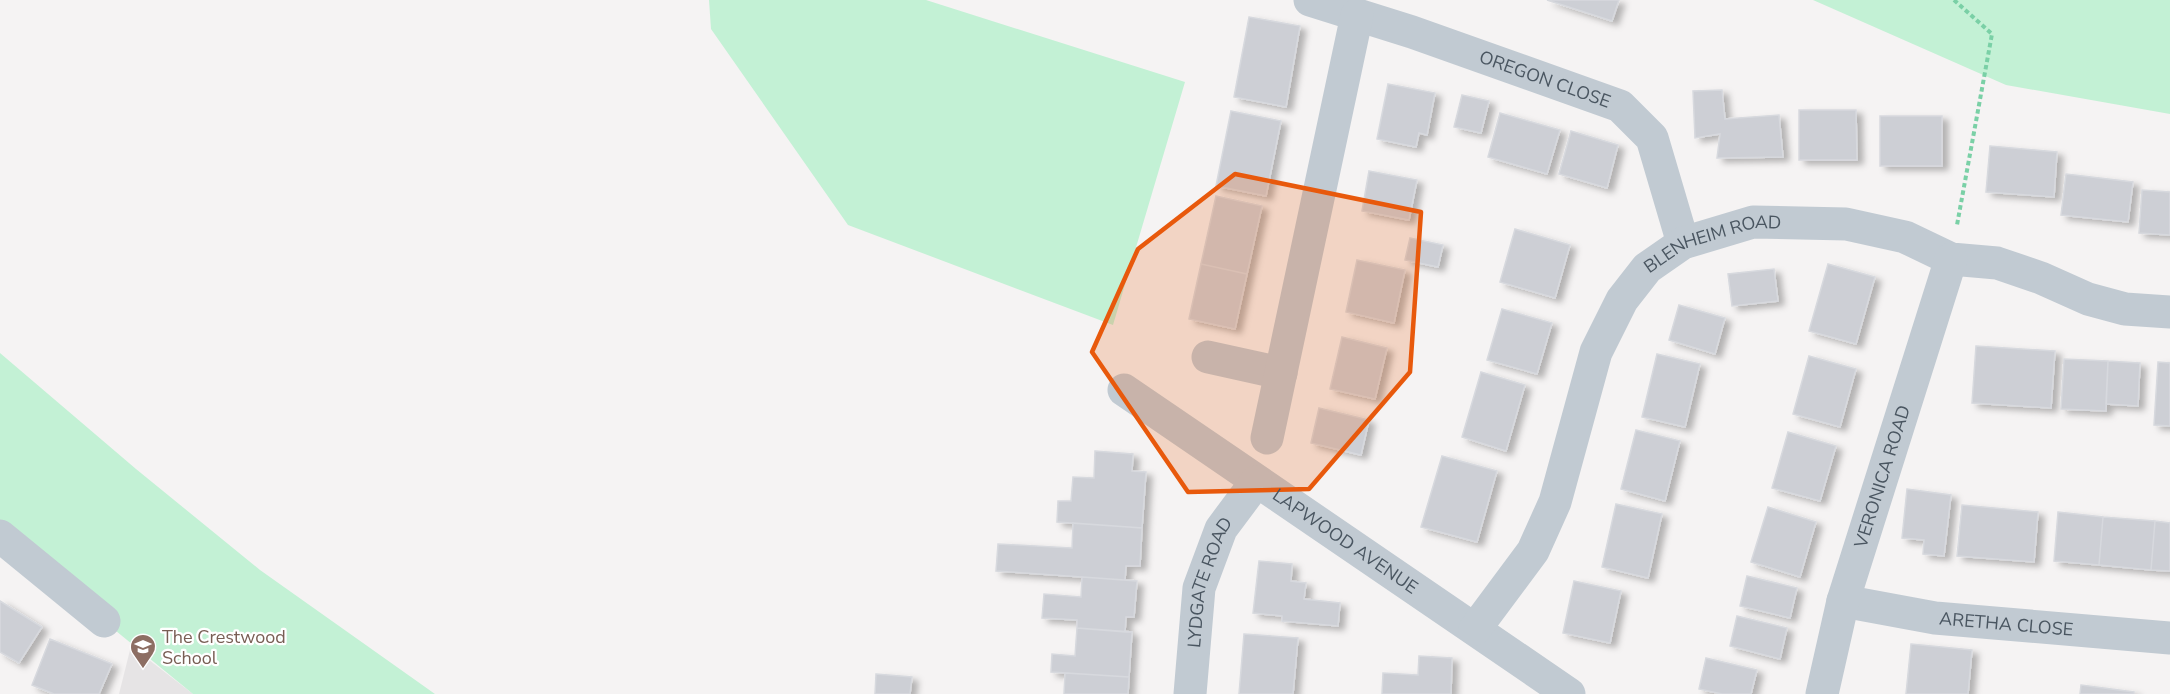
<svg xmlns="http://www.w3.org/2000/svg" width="2170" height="694" font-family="'Nunito Sans',sans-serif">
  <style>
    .education { fill: #e6e4e5 }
    .green { fill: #c3f1d5 }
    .building { fill: #cdcfd5; stroke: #d7d9de; stroke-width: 1.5; filter: url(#shadow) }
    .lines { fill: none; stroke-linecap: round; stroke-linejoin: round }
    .path { stroke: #7ad0a6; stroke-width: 4; stroke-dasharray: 4.5 3; stroke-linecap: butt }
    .street { stroke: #c1cad2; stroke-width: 33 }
    .marked { fill: #e8590c; fill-opacity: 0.2; stroke: #e8590c; stroke-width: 4.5; stroke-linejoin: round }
    .labels { text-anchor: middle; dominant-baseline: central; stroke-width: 4.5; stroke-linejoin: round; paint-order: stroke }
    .street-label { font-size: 18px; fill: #4a5661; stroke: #fff }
    .education-label { font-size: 18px; fill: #785e54; stroke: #fff; text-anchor: start }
  </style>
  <defs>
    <filter id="shadow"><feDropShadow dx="6" dy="4" stdDeviation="3" flood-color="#0004"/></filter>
  </defs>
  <rect width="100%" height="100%" fill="#f5f3f3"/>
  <!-- education -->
  <path class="education" d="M131 646 193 694H119Z"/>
  <!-- green -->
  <path class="green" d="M709 0H926L1185 82 1113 325 848 225 711 29Z
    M1813 0H2170V114L2006 85Z
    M0 353 136 469 260 570 435 694H193L0 536Z"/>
  <!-- building -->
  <path class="building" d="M1547 0H1619L1612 21Z
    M1249 17 1300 26 1286 107 1234 97Z
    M1388 84 1435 93 1427 135 1419 133 1416 147 1377 139Z
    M1722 90 1725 119 1779 115 1783 157 1717 158 1720 134 1695 138 1693 91Z
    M1462 95 1489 101 1481 133 1454 127Z
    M1799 110H1856L1857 160H1799Z
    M1231 111 1281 121 1266 196 1216 186Z
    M1500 113 1560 130 1547 174 1488 157Z
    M1880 116H1942V166H1880Z
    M1571 131 1618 145 1607 188 1559 174Z
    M1990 146 2057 152 2054 197 1986 192Z
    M1369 171 1417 180 1409 220 1362 211Z
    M2066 174 2133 182 2128 222 2061 215Z
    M2142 190 2170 192V235L2139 233Z
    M1216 196 1262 206 1247 274 1201 264Z
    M1515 229 1570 245 1555 298 1500 282Z
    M1410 238 1443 245 1438 267 1405 260Z
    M1357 260 1405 270 1394 323 1346 312Z
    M1201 264 1247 274 1235 329 1189 319Z
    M1828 264 1875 277 1856 344 1809 331Z
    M1774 269 1778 301 1732 306 1728 274Z
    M1679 305 1725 318 1715 354 1669 340Z
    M1502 309 1552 323 1537 374 1487 360Z
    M1342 337 1387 348 1375 399 1330 389Z
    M1976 346 2055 351 2051 408 1972 403Z
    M1657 354 1700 364 1685 427 1642 417Z
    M1809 356 1856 369 1840 427 1793 414Z
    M2064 359 2108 361 2106 411 2061 409Z
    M2108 361 2140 363 2138 406 2106 404Z
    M2158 362 2170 363V426L2154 425Z
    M1481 372 1525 385 1506 451 1462 437Z
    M1319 408 1369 420 1361 455 1311 443Z
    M1636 430 1680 441 1665 501 1621 489Z
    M1788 432 1836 446 1820 501 1772 488Z
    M1095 451 1133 454 1132 471 1146 472 1142 528 1057 522 1058 501H1071L1073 477 1094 478Z
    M1442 456 1497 471 1477 542 1421 527Z
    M1907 489 1951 495 1944 556 1923 554 1924 540 1902 538Z
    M1616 504 1662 514 1648 578 1602 567Z
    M1962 505 2038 512 2034 562 1957 556Z
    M1768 507 1816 522 1800 577 1751 562Z
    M2058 512 2103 517 2099 565 2054 561Z
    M2103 517 2155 521 2151 570 2099 565Z
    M2155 521 2170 523V571L2151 570Z
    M1073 523 1142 528 1140 566H1126L1125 580 996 571 998 544 1072 548Z
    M1259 561 1292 564 1291 581 1306 583 1304 599 1340 603 1338 626 1282 621V616L1253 613Z
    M1747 576 1797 588 1790 618 1740 606Z
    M1082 577 1137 581 1134 617H1126L1125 632 1077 628V620L1042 618 1044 594 1081 597Z
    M1574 581 1621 591 1610 643 1563 633Z
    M0 601 42 627 19 663 0 652Z
    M1737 616 1787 628 1780 659 1730 646Z
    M1077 628 1132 632 1129 677 1051 672 1052 654 1075 656Z
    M1244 634 1298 638 1293 694H1239Z
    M50 639 112 664 99 694H54L32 685Z
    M1911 644 1972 650 1968 694H1906Z
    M1419 656 1452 658 1451 694H1382L1383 673 1418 675Z
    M1706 658 1757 670 1751 694H1722L1699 689Z
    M1065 673 1129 677 1128 694H1064Z
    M876 674 912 677 910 694H875Z
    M2081 685 2134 692V694H2080Z"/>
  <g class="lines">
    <!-- path -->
    <path class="path" d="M1954 0 1992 34 1957 225"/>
    <!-- street -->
    <g class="street">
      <path id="s1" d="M1310 0 1412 32 1620 106 1652 138 1683 243"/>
      <path d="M1208 357 1281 373"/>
      <path id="s2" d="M1124 390 1569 694"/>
      <path d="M1267 438 1357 15"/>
      <path d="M0 536 104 621"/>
      <path id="s3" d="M1843 601 1935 618 2170 638"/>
      <path id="s4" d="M1475 629 1533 551 1555 502 1596 352 1622 300 1647 268 1683 243 1753 222 1846 224 1905 237 1951 259 1997 263 2041 278 2088 299 2125 309 2170 312"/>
      <path id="s5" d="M1190 694 1199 588 1221 529 1256 482"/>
      <path id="s6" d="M1822 694 1843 601 1951 259"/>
    </g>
  </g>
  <!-- marked area -->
  <path class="marked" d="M1235 174 1421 212 1410 372 1309 489 1188 492 1092 352 1138 249Z"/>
  <!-- icons -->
  <defs>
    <symbol id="school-pin" viewBox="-11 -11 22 30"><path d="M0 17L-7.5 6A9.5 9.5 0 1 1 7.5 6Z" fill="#8d6e63" stroke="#fff"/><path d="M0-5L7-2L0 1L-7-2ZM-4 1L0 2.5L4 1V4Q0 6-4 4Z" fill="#fff"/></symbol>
  </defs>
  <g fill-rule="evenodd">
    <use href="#school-pin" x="128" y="632" width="30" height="40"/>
  </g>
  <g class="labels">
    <!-- street labels -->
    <g class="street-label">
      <text stroke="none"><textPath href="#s1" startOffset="248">OREGON CLOSE</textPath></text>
      <text stroke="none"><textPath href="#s4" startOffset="477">BLENHEIM ROAD</textPath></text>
      <text stroke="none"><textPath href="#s6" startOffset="226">VERONICA ROAD</textPath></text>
      <text stroke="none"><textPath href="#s2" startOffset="268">LAPWOOD AVENUE</textPath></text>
      <text stroke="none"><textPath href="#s5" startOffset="114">LYDGATE ROAD</textPath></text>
      <text stroke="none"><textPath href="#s3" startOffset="165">ARETHA CLOSE</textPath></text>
    </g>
    <!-- education labels -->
    <g class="education-label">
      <text x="162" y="637">The Crestwood<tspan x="162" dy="21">School</tspan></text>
    </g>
  </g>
</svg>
